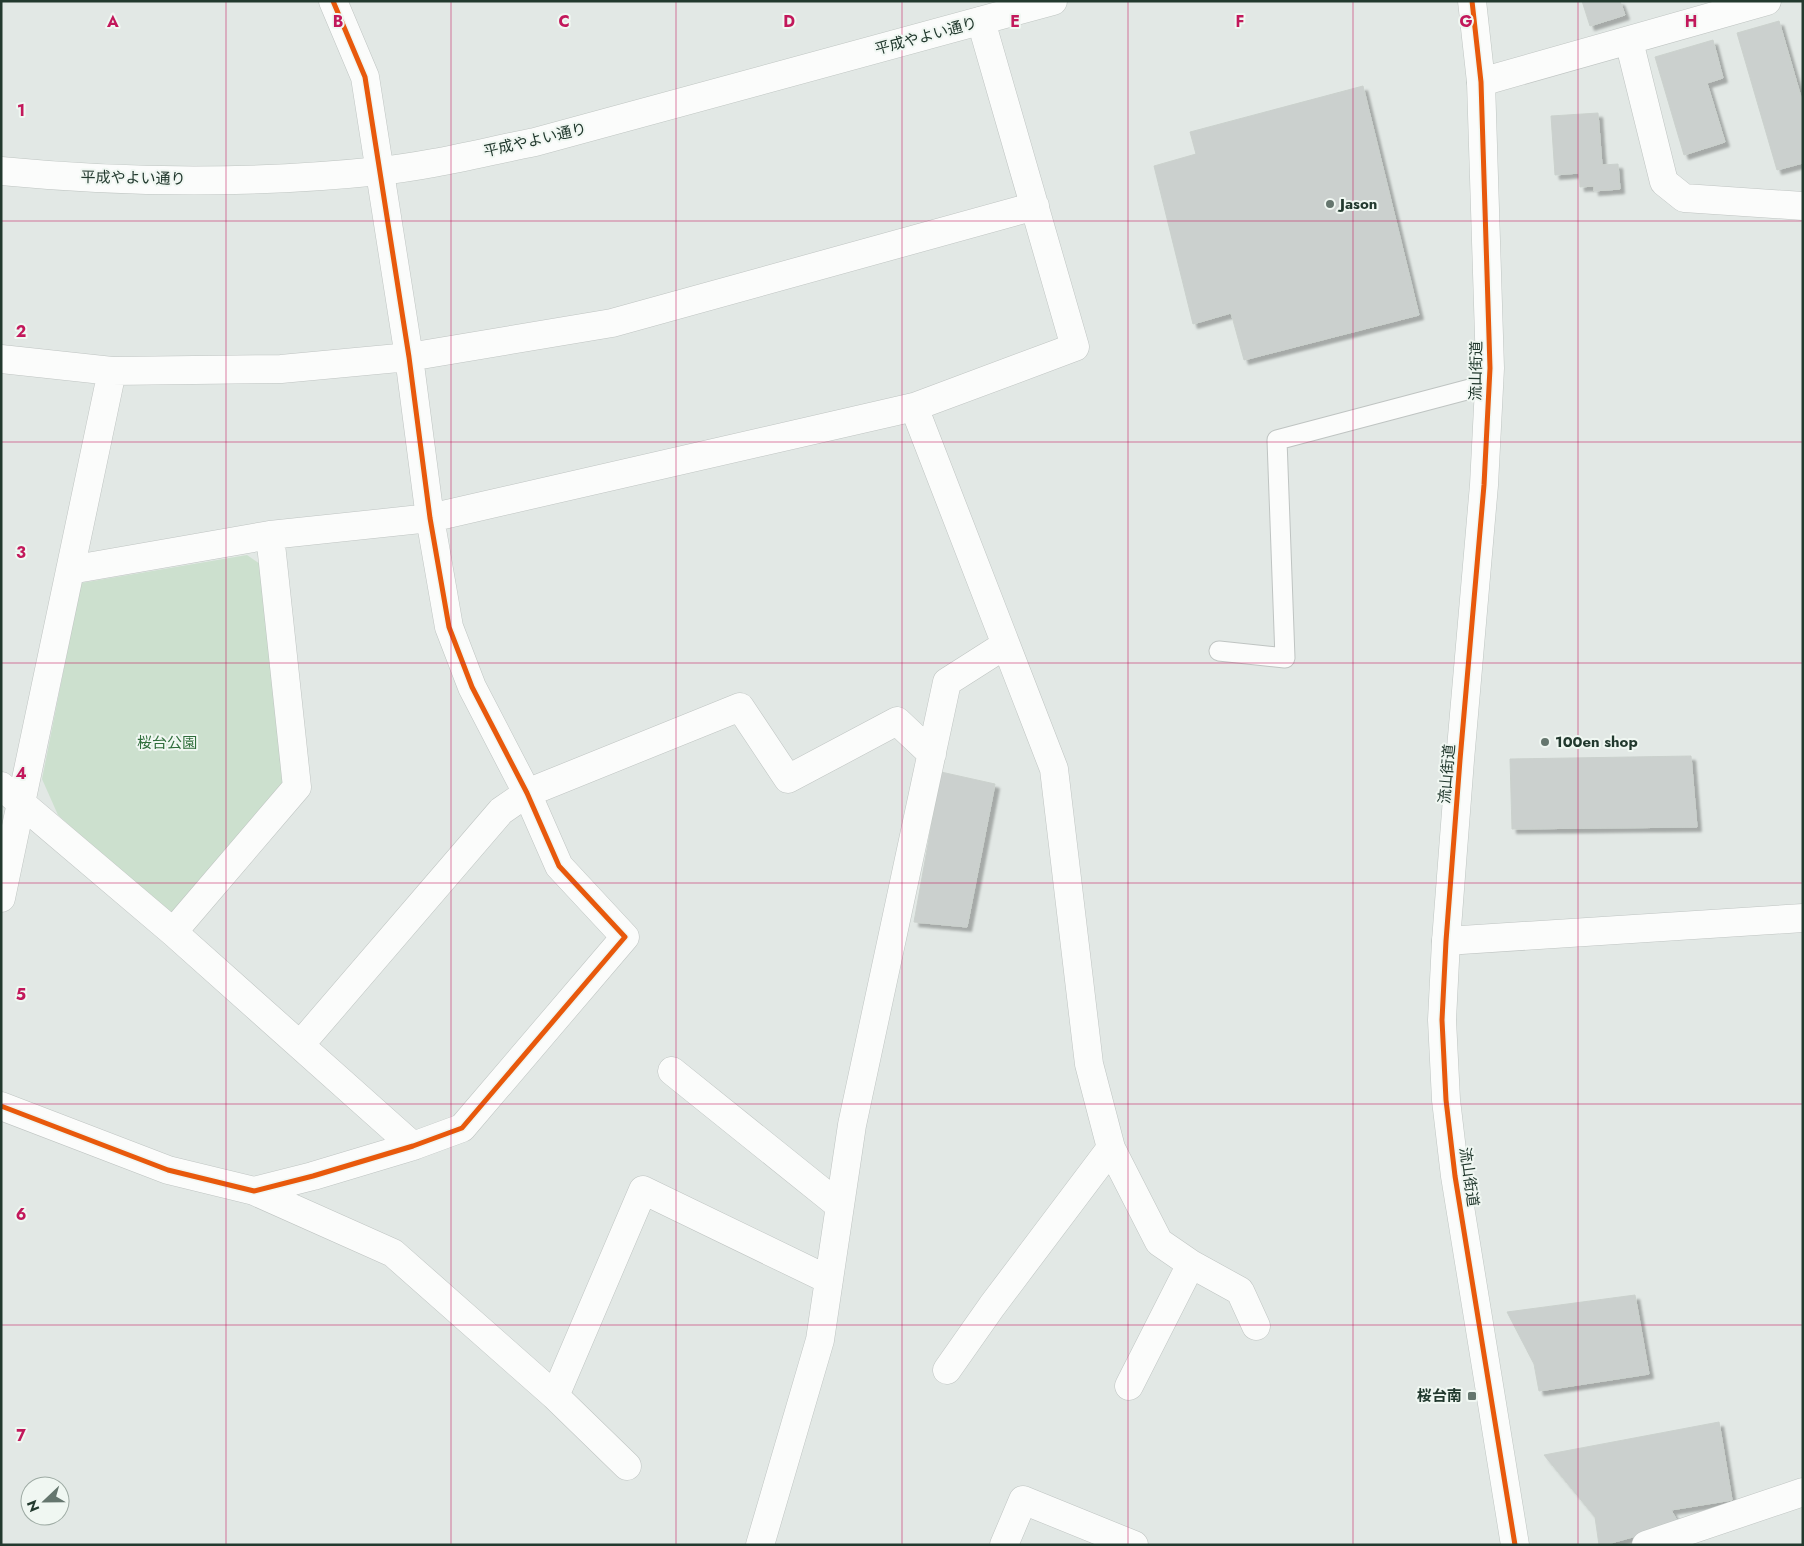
<svg xmlns="http://www.w3.org/2000/svg" width="1804" height="1546" font-family="Jost,'Noto Sans JP',sans-serif">
  <style>
    .green { fill: #cce0ce }
    .building { fill: #cbd0ce; stroke: #cbd1cd; filter: url(#shadow) }
    .lines { fill: none; stroke-linecap: round; stroke-linejoin: round }
    .lane-casing { stroke: #bfc4c2; stroke-width: 21 }
    .street-casing { stroke: #bfc4c2; stroke-width: 29 }
    .secondary-casing { stroke: #bfc5c2; stroke-width: 29 }
    .lane { stroke: #fbfcfb; stroke-width: 19 }
    .street { stroke: #fbfcfb; stroke-width: 28 }
    .secondary { stroke: #fbfcfb; stroke-width: 28 }
    .cycleway-casing { stroke: #f0f7f2; stroke-width: 8 }
    .cycleway { stroke: #e8590c; stroke-width: 5 }
    .grid { fill: none; stroke: #c2185b; stroke-width: 1; stroke-opacity: 0.55 }
    .poi-dot { fill: #65766e; stroke: #f0f7f2; stroke-width: 2 }
    .labels { text-anchor: middle; dominant-baseline: central; stroke-width: 4; stroke-linejoin: round; paint-order: stroke }
    .street-label { font-size: 15px; fill: #22392e; stroke: #f0f7f2 }
    .poi-label { font-size: 15px; font-weight: bold; fill: #22392e; stroke: #f0f7f2; text-anchor: start }
    .park-label { font-size: 15px; fill: #2f6d3b; stroke: #f0f7f2 }
    .grid-label { font-size: 16px; text-anchor: middle; font-weight: bold; fill: #c2185b; stroke: #f0f7f2; stroke-width: 4; stroke-linejoin: round; paint-order: stroke }
  </style>
  <defs>
    <filter id="shadow"><feDropShadow dx="4.5" dy="4.5" stdDeviation="1" flood-color="#0004"/></filter>
  </defs>
  <rect width="100%" height="100%" fill="#e2e8e5"/>
  <!-- green -->
  <path class="green" d="M247 555 260 564 290 781 171 917 58 815 42 779 81 583Z"/>
  <!-- building -->
  <path class="building" d="M1582 1H1620L1625 15 1590 26Z
    M1779 21 1803 104V163L1777 170 1737 33Z
    M1713 40 1723 78 1707 83 1725 142 1684 155 1655 57Z
    M1363 86 1419 315 1244 360 1231 313 1193 324 1154 166 1196 154 1190 132Z
    M1598 113 1602 165 1618 164 1620 189 1594 191V186L1580 187 1579 173 1555 175 1551 116Z
    M1691 756 1697 827 1512 829 1510 759Z
    M941 772 995 784 967 927 914 922Z
    M1635 1295 1649 1374 1539 1391 1534 1364 1507 1312Z
    M1719 1422 1732 1500 1671 1510 1679 1524 1604 1545H1599L1595 1517 1544 1455Z"/>
  <g class="lines">
    <defs>
      <path id="lane" d="M1219 651 1285 658 1277 440 1489 384"/>
      <path id="street" d="M1629 41 1664 182 1684 198 1803 206
        M1481 82 1767 1
        M1 359 112 371 281 369 409 357 612 323 1035 206
        M914 407 1054 769 1089 1064 1111 1148 1159 1242 1191 1264 1240 1291 1256 1326
        M70 570 270 535 430 518 914 407 1075 347 981 21
        M1 786 173 932 413 1146
        M1 898 112 371
        M173 932 297 787 270 535
        M1446 941 1803 918
        M300 1045 501 811 527 793 740 707 788 779 897 721 932 754
        M672 1071 840 1206
        M1 1106 168 1170 254 1191 313 1176 413 1146 462 1128 625 937 559 866 527 793 472 687 449 627 430 518 409 357 365 77 333 1
        M254 1191 393 1253 555 1396 627 1466
        M947 1370 992 1306 1111 1148
        M1129 1386 1191 1264
        M555 1396 643 1190 829 1280
        M760 1545 820 1340 852 1125 947 682 1005 645
        M1004 1545 1023 1500 1134 1545
        M1646 1545 1803 1492"/>
      <path id="secondary" d="M1472 1 1481 82 1490 368 1484 485 1460 760 1446 941 1442 1020 1446 1100 1455 1176 1515 1545
        M1 171C125 183 255 184 379 171 431 166 484 152 535 142L1053 1"/>
    </defs>
    <!-- lane casing -->
    <use href="#lane" class="lane-casing"/>
    <!-- street casing -->
    <use href="#street" class="street-casing"/>
    <!-- secondary casing -->
    <use href="#secondary" class="secondary-casing"/>
    <!-- lane -->
    <use href="#lane" class="lane"/>
    <!-- street -->
    <use href="#street" class="street"/>
    <!-- secondary -->
    <use href="#secondary" class="secondary"/>
    <defs>
      <path id="cycleway" d="M1472 1 1481 82 1490 368 1484 485 1460 760 1446 941 1442 1020 1446 1100 1455 1176 1515 1545
        M1 1106 168 1170 254 1191 313 1176 413 1146 462 1128 625 937 559 866 527 793 472 687 449 627 430 518 409 357 365 77 333 1"/>
    </defs>
    <!-- cycleway casing -->
    <use href="#cycleway" class="cycleway-casing"/>
    <!-- cycleway -->
    <use href="#cycleway" class="cycleway"/>
  </g>
  <!-- grid -->
  <path class="grid" d="M226 1V1545M451 1V1545M676 1V1545M902 1V1545M1128 1V1545M1353 1V1545M1578 1V1545M1 221H1803M1 442H1803M1 663H1803M1 883H1803M1 1104H1803M1 1325H1803"/>
  <!-- markers -->
  <g class="poi-dot">
    <circle cx="1330" cy="204" r="5"/>
    <circle cx="1545" cy="742" r="5"/>
    <rect x="1467" y="1391" width="10" height="10" rx="2.5"/>
  </g>
  <g class="labels">
    <!-- street labels -->
    <g class="street-label">
      <text transform="translate(926 36) rotate(-15)">平成やよい通り</text>
      <text transform="translate(535 140) rotate(-13)">平成やよい通り</text>
      <text transform="translate(133 178) rotate(1)">平成やよい通り</text>
      <text transform="translate(1476 371) rotate(-89)">流山街道</text>
      <text transform="translate(1447 774) rotate(-85)">流山街道</text>
      <text transform="translate(1469 1177) rotate(82)">流山街道</text>
    </g>
    <!-- poi labels -->
    <g class="poi-label">
      <text x="1340" y="204">Jason</text>
      <text x="1555" y="742">100en shop</text>
      <text x="1462" y="1396" text-anchor="end">桜台南</text>
    </g>
    <!-- park labels -->
    <g class="park-label">
      <text x="167" y="743">桜台公園</text>
    </g>
  </g>
  <g class="grid-label">
    <text x="113" y="27">A</text>
    <text x="338" y="27">B</text>
    <text x="564" y="27">C</text>
    <text x="789" y="27">D</text>
    <text x="1015" y="27">E</text>
    <text x="1240" y="27">F</text>
    <text x="1466" y="27">G</text>
    <text x="1691" y="27">H</text>
    <text x="21" y="116">1</text>
    <text x="21" y="337">2</text>
    <text x="21" y="558">3</text>
    <text x="21" y="779">4</text>
    <text x="21" y="1000">5</text>
    <text x="21" y="1220">6</text>
    <text x="21" y="1441">7</text>
  </g>
  <!-- border -->
  <rect width="1804" height="1546" fill="none" stroke="#22392e" stroke-width="5"/>
  <!-- north arrow -->
  <g transform="translate(45 1501) rotate(248)"><circle r="24" fill="#f0f7f2" stroke="#9eaba4"/>
  <path d="M0-4L9 19L0 12L-9 19Z" fill="#65766e"/>
  <text y="-8" font-size="14" font-weight="bold" text-anchor="middle" fill="#22392e">N</text>
  </g>
</svg>
